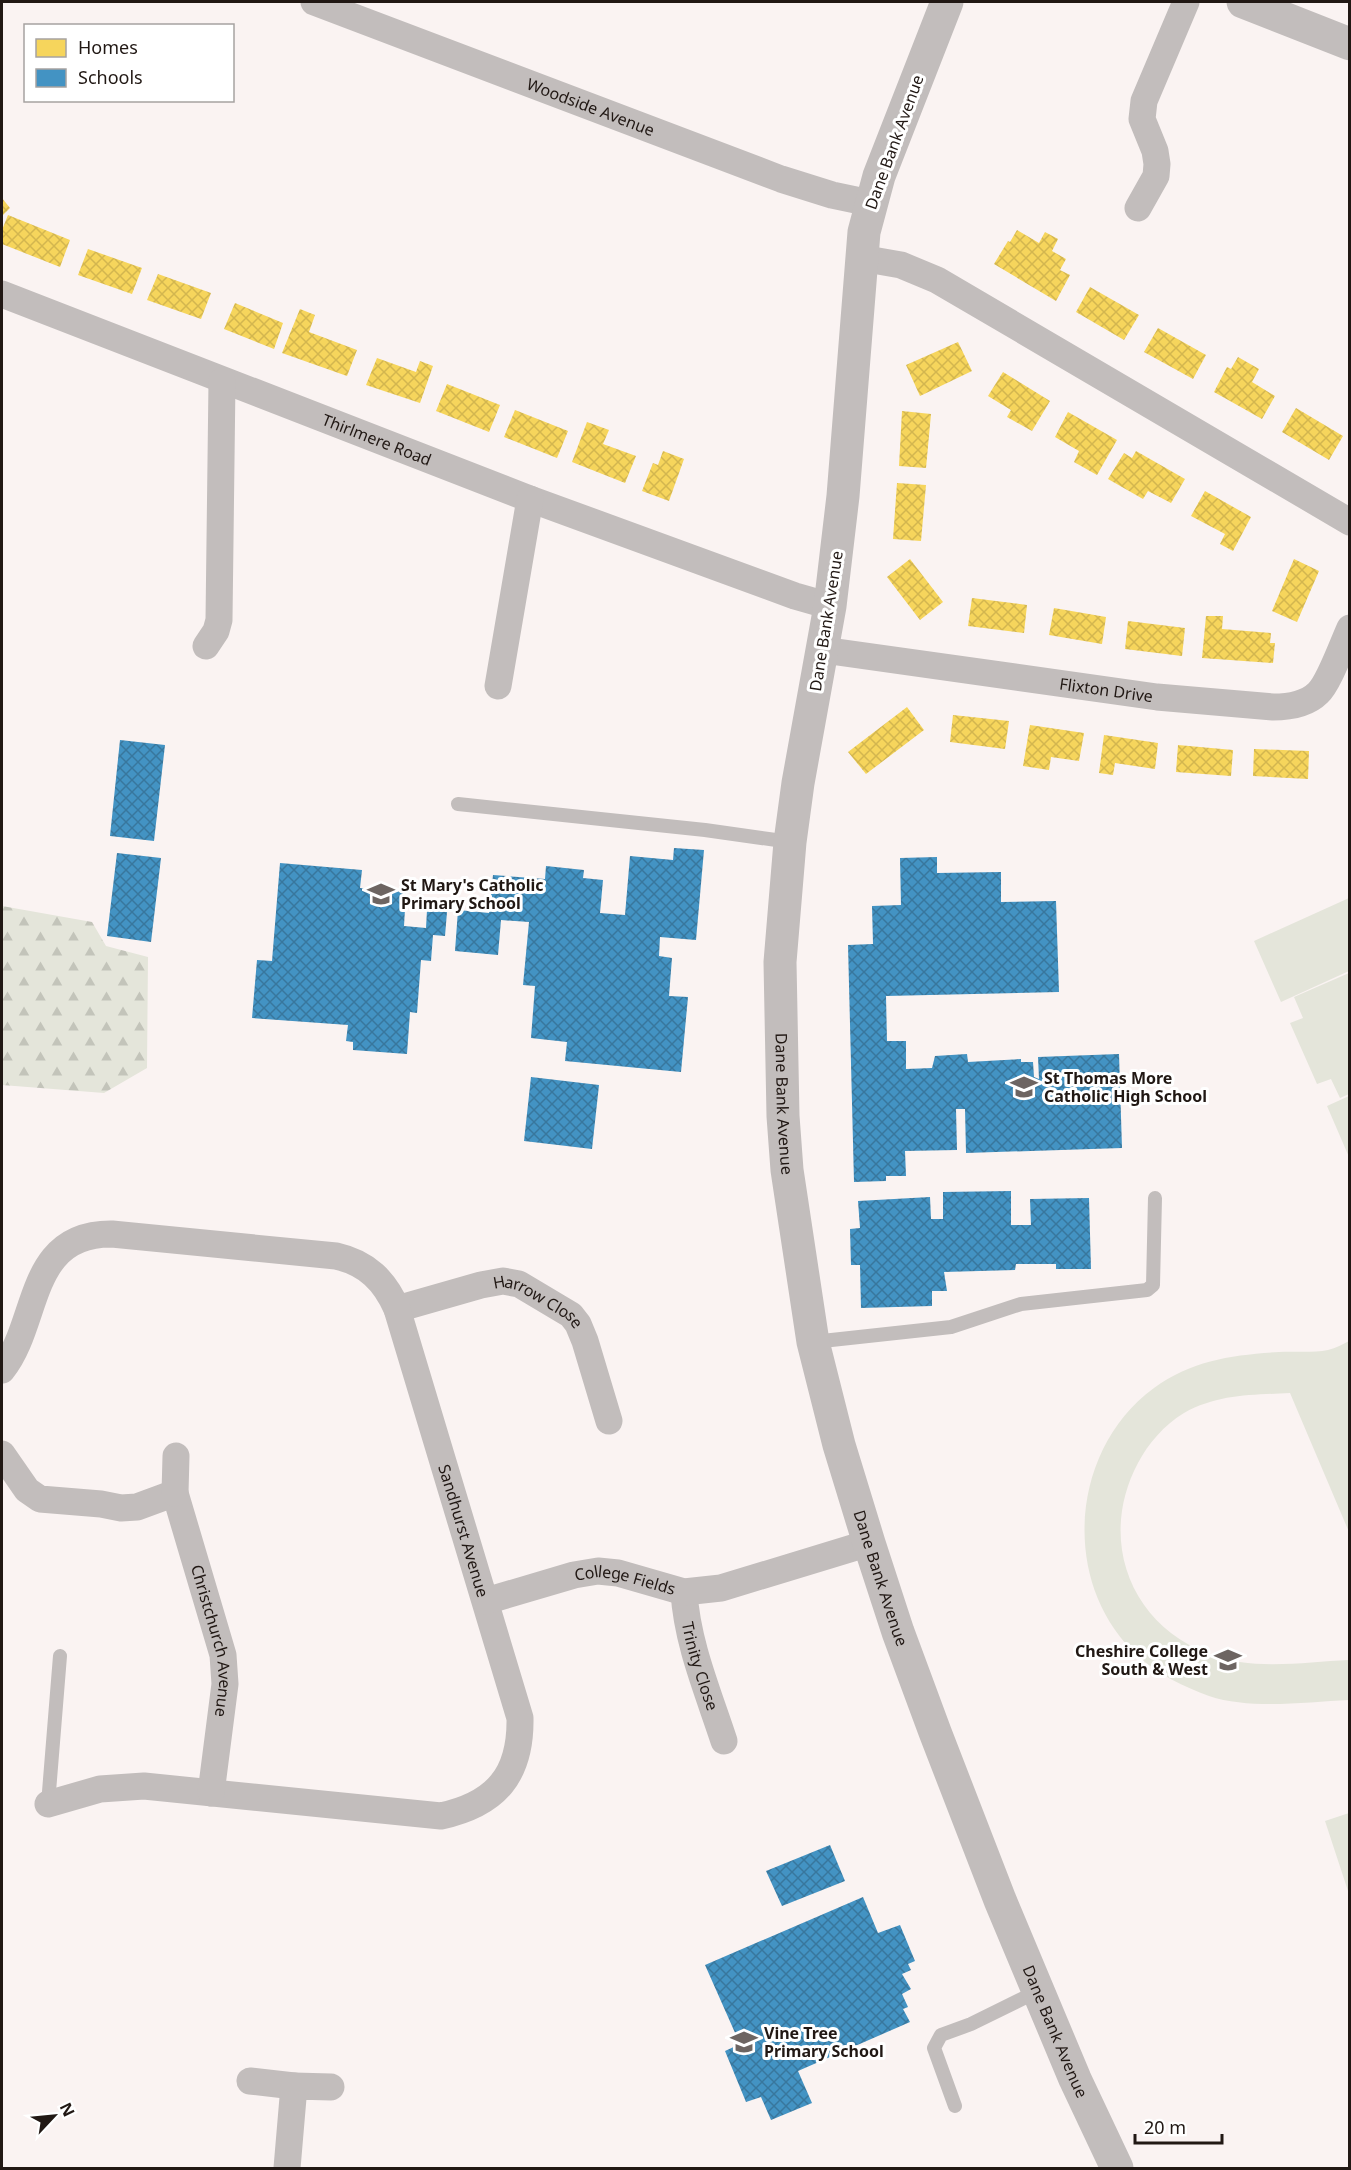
<svg xmlns="http://www.w3.org/2000/svg" width="1351" height="2170" font-family="'Noto Sans',sans-serif">
  <style>
    .forest { fill: url(#forest-firs) }
    .garden { fill: #e4e5da }
    .homes { fill: url(#homes-cross-hatch) }
    .schools { fill: url(#schools-cross-hatch) }
    .lines { fill: none; stroke-linecap: round; stroke-linejoin: round }
    .service { stroke: #c2bdbc; stroke-width: 14 }
    .minor { stroke: #c2bdbc; stroke-width: 27 }
    .tertiary { stroke: #c2bdbc; stroke-width: 33 }
    .labels { text-anchor: middle; dominant-baseline: central; stroke-width: 6; stroke-linejoin: round; paint-order: stroke }
    .street-label { font-size: 16px; fill: #211814; stroke: #fff }
    .poi-label { font-size: 16px; font-weight: bold; fill: #211814; stroke: #fff; text-anchor: start }
  </style>
  <defs>
    <pattern id="forest-firs" width="22" height="20" patternUnits="userSpaceOnUse" patternTransform="scale(1.5)"><rect width="22" height="20" fill="#e4e5da"/><path d="M5 1l3.5 6h-7zM16 11l3.5 6h-7z" fill="#c3c4ba"/></pattern>
    <pattern id="homes-cross-hatch" width="8" height="8" patternUnits="userSpaceOnUse" patternTransform="scale(1.5)"><rect width="8" height="8" fill="#f6d55c"/><path d="M0 0l8 8M0 8l8-8" fill="none" stroke="#d3b64f"/></pattern>
    <pattern id="schools-cross-hatch" width="8" height="8" patternUnits="userSpaceOnUse" patternTransform="scale(1.5)"><rect width="8" height="8" fill="#4393c3"/><path d="M0 0l8 8M0 8l8-8" fill="none" stroke="#38779d"/></pattern>
  </defs>
  <rect width="100%" height="100%" fill="#faf3f2"/>
  <!-- forest -->
  <path class="forest" d="M2 906 92 922 106 946 148 957 147 1068 104 1093 2 1085Z"/>
  <!-- garden -->
  <path class="garden" d="M1349 898V971L1281 1002 1254 941Z
    M1349 973V1094L1340 1098 1331 1079 1317 1084 1290 1023 1303 1018 1294 997Z
    M1349 1096V1157L1327 1106Z
    M1349 1341V1532L1290 1393C1251 1395 1218 1394 1184 1413 1164 1425 1148 1444 1138 1463 1098 1538 1129 1624 1209 1654 1252 1671 1304 1662 1349 1660V1700C1306 1702 1251 1710 1209 1696 1185 1687 1157 1674 1138 1656 1060 1585 1069 1450 1154 1388 1192 1360 1233 1355 1279 1352 1295 1351 1313 1353 1328 1350 1336 1348 1343 1344 1349 1341Z
    M1349 1813H1350L1349 1894 1325 1821Z"/>
  <!-- homes -->
  <path class="homes" d="M2 198 10 208 2 216Z
    M8 215 70 240 60 267 2 244V230Z
    M1017 230 1039 243 1045 232 1058 239 1052 251 1066 259 1060 270 1070 275 1056 301 994 264 1008 241 1010 242Z
    M88 249 142 268 132 294 78 275Z
    M158 274 211 293 201 319 147 300Z
    M1090 287 1139 315 1124 340 1076 312Z
    M235 303 283 323 274 349 224 329Z
    M300 309 315 315 309 332 357 350 347 376 282 353Z
    M1158 328 1206 355 1193 379 1144 352Z
    M958 342 972 371 920 396 906 365Z
    M1238 357 1259 369 1252 382 1275 396 1262 419 1214 392 1227 367 1231 369Z
    M377 358 416 372 420 361 433 366 420 403 366 385Z
    M1003 372 1050 401 1032 431 1007 417 1011 410 988 396Z
    M447 384 500 405 489 432 436 411Z
    M1296 408 1343 436 1329 460 1282 432Z
    M515 410 568 431 557 458 504 437Z
    M902 411 931 414 926 468 899 466Z
    M1068 412 1117 440 1097 475 1074 462 1079 451 1055 437Z
    M587 422 609 430 603 444 636 456 625 483 572 462Z
    M663 451 684 459 669 501 642 491 653 463 658 465Z
    M1136 451 1185 479 1171 503 1148 491 1143 499 1108 479 1124 453 1132 458Z
    M897 483 926 485 921 541 893 539Z
    M1205 491 1251 517 1233 551 1220 544 1225 534 1191 516Z
    M910 559 943 602 920 620 887 577Z
    M1294 559 1319 571 1297 622 1272 611Z
    M972 598 1027 605 1024 633 968 626Z
    M1054 608 1106 617 1102 644 1049 635Z
    M1206 616H1223L1222 629 1271 633 1270 643H1275L1273 663 1202 658Z
    M1128 621 1185 628 1182 656 1125 649Z
    M907 707 924 730 866 774 848 752Z
    M953 715 1009 721 1005 749 950 742Z
    M1030 725 1084 733 1079 761 1051 757 1049 770 1023 766Z
    M1104 735 1158 743 1155 769 1115 763 1113 775 1099 773Z
    M1178 745 1233 750 1231 776 1176 772Z
    M1254 749 1309 751 1308 779 1253 776Z"/>
  <!-- schools -->
  <path class="schools" d="M120 740 165 745 154 841 110 836Z
    M674 848 704 850 696 940 660 937 659 956 672 958 669 996 688 997 681 1072 565 1061 567 1042 531 1038 535 986 523 985 529 922 501 920 498 955 455 951 458 910 489 913 493 875 545 879 546 866 584 870 583 878 603 880 600 913 625 915 630 856 673 860Z
    M117 853 161 858 151 942 107 936Z
    M937 857V873L1001 872V902L1056 901 1059 992 886 996 887 1041H906V1069L932 1068 935 1056 967 1054 968 1062 1021 1059V1062H1033L1034 1077 1039 1079 1038 1057 1119 1054 1122 1148 966 1153 965 1109H956L957 1150 905 1151 906 1176H886V1181L854 1182 848 945 873 944 872 906 901 905 900 858Z
    M280 863 362 870 360 888 406 892 404 926 426 928 427 910 447 912 445 936 433 935 431 961 421 960 417 1013 410 1012 407 1054 353 1050V1042L346 1041 348 1025 252 1018 257 960 272 961Z
    M531 1077 599 1085 592 1149 524 1141Z
    M1011 1191V1225H1031L1030 1199 1089 1198 1091 1269H1056V1264H1016L1015 1270 944 1272 947 1291H932V1306L861 1308 860 1265H851L850 1229 860 1228 858 1201 930 1197 931 1219H943V1192Z
    M830 1845 845 1881 782 1906 766 1871Z
    M863 1897 878 1933 900 1925 915 1961 908 1964 911 1970 902 1974 911 1989 902 1994 908 2007 903 2009 910 2022 798 2071 812 2103 771 2120 761 2097 746 2102 725 2051 740 2044 705 1965Z"/>
  <g class="lines">
    <!-- service -->
    <path class="service" d="M458 804 705 830 790 842
      M813 1342 951 1327 1021 1304 1147 1290 1153 1285 1155 1198
      M48 1804 60 1656
      M955 2106 934 2048 941 2035 971 2024 1038 1991"/>
    <!-- minor -->
    <g class="minor">
      <path id="s1" d="M314 2 781 179 832 195 870 203"/>
      <path d="M1138 208 1156 176 1157 164 1155 151 1142 119 1144 101 1186 2"/>
      <path d="M861 258 901 265 937 280 1350 522"/>
      <path id="s2" d="M2 294 530 499 795 596 830 606"/>
      <path d="M206 646 216 631 219 620 222 381"/>
      <path id="s3" d="M823 650 1157 697 1273 707C1288 707 1307 704 1318 693 1329 683 1343 643 1350 628"/>
      <path d="M498 686 530 499"/>
      <path id="s4" d="M397 1309 481 1285 503 1281 519 1284 571 1315 578 1324 585 1341 609 1421"/>
      <path id="s5" d="M2 1370C40 1323 26 1233 112 1234L336 1256C367 1263 385 1281 397 1309L520 1718C521 1775 496 1804 441 1816L144 1786 100 1789 48 1804"/>
      <path id="s6" d="M2 1454 27 1490 40 1499 101 1504 121 1508 137 1507 175 1493 223 1655 225 1684 211 1793"/>
      <path d="M175 1493 176 1456"/>
      <path id="s7" d="M684 1592C687 1643 708 1692 724 1741"/>
      <path id="s8" d="M486 1601 574 1575 598 1571 618 1573 684 1592 721 1588 869 1543"/>
      <path d="M250 2081 294 2086"/>
      <path d="M287 2168 294 2086 331 2087"/>
    </g>
    <!-- tertiary -->
    <g class="tertiary">
      <path id="s9" d="M947 2 879 176 864 232 843 496 830 606 798 783 790 842 780 962 783 1116 787 1170 813 1342 839 1445 869 1543 898 1632 935 1732 1000 1900 1075 2079 1117 2168"/>
      <path d="M1243 2 1350 44"/>
    </g>
  </g>
  <!-- icons -->
  <defs>
    <symbol id="school-bare" viewBox="-9 -9 18 18"><path d="M0-5L7-2L0 1L-7-2ZM-4 1L0 2.5L4 1V4Q0 6-4 4Z" fill="#6d6562" stroke="#fff" stroke-width="2.5" paint-order="stroke"/></symbol>
    <symbol id="university-bare" viewBox="-9 -9 18 18"><path d="M0-5L7-2L0 1L-7-2ZM-4 1L0 2.5L4 1V4Q0 6-4 4Z" fill="#6d6562" stroke="#fff" stroke-width="2.5" paint-order="stroke"/></symbol>
  </defs>
  <g fill-rule="evenodd">
    <use href="#school-bare" x="362" y="875" width="38" height="38"/>
    <use href="#school-bare" x="1005" y="1068" width="38" height="38"/>
    <use href="#university-bare" x="1209" y="1641" width="38" height="38"/>
    <use href="#school-bare" x="725" y="2023" width="38" height="38"/>
  </g>
  <g class="labels">
    <!-- street labels -->
    <g class="street-label">
      <text stroke="none"><textPath href="#s1" startOffset="296">Woodside Avenue</textPath></text>
      <text transform="translate(894 142) rotate(-70)">Dane Bank Avenue</text>
      <text stroke="none"><textPath href="#s2" startOffset="402">Thirlmere Road</textPath></text>
      <text transform="translate(826 621) rotate(-81)">Dane Bank Avenue</text>
      <text stroke="none"><textPath href="#s3" startOffset="286">Flixton Drive</textPath></text>
      <text stroke="none"><textPath href="#s9" startOffset="1122">Dane Bank Avenue</textPath></text>
      <text stroke="none"><textPath href="#s4" startOffset="150">Harrow Close</textPath></text>
      <text stroke="none"><textPath href="#s5" startOffset="730">Sandhurst Avenue</textPath></text>
      <text stroke="none"><textPath href="#s9" startOffset="1608">Dane Bank Avenue</textPath></text>
      <text stroke="none"><textPath href="#s8" startOffset="144">College Fields</textPath></text>
      <text stroke="none"><textPath href="#s6" startOffset="351">Christchurch Avenue</textPath></text>
      <text stroke="none"><textPath href="#s7" startOffset="76">Trinity Close</textPath></text>
      <text stroke="none"><textPath href="#s9" startOffset="2094">Dane Bank Avenue</textPath></text>
    </g>
    <!-- poi labels -->
    <g class="poi-label">
      <text x="401" y="885">St Mary's Catholic<tspan x="401" dy="18">Primary School</tspan></text>
      <text x="1044" y="1078">St Thomas More<tspan x="1044" dy="18">Catholic High School</tspan></text>
      <text x="1208" y="1651" text-anchor="end">Cheshire College<tspan x="1208" dy="18">South &amp; West</tspan></text>
      <text x="764" y="2033">Vine Tree<tspan x="764" dy="18">Primary School</tspan></text>
    </g>
  </g>
  <!-- border -->
  <rect width="1351" height="2170" fill="none" stroke="#211814" stroke-width="6"/>
  <!-- legend -->
  <rect x="24" y="24" width="210" height="78" fill="#ffffff" stroke="#a6a3a1" stroke-width="1.5"/>
  <rect x="36" y="39" width="30" height="18" fill="#f6d55c" stroke="#a6a3a1" stroke-width="1.5"/>
  <text x="78" y="54" font-size="18" fill="#211814">Homes</text>
  <rect x="36" y="69" width="30" height="18" fill="#4393c3" stroke="#a6a3a1" stroke-width="1.5"/>
  <text x="78" y="84" font-size="18" fill="#211814">Schools</text>
  <!-- north arrow -->
  <g transform="translate(54 2116) rotate(64)" stroke="#ffffff" stroke-width="4.5" paint-order="stroke">
  <path d="M0-4.5L10 22L0 15L-10 22Z" fill="#211814"/>
  <text y="-9" font-size="16" font-weight="bold" text-anchor="middle" fill="#211814">N</text>
  </g>
  <!-- scale -->
  <path d="M1135 2134v9h87v-9" fill="none" stroke="#211814" stroke-width="3"/>
  <text x="1144" y="2134" font-size="18" fill="#211814" stroke="#ffffff" stroke-width="4.5" paint-order="stroke">20 m</text>
</svg>
